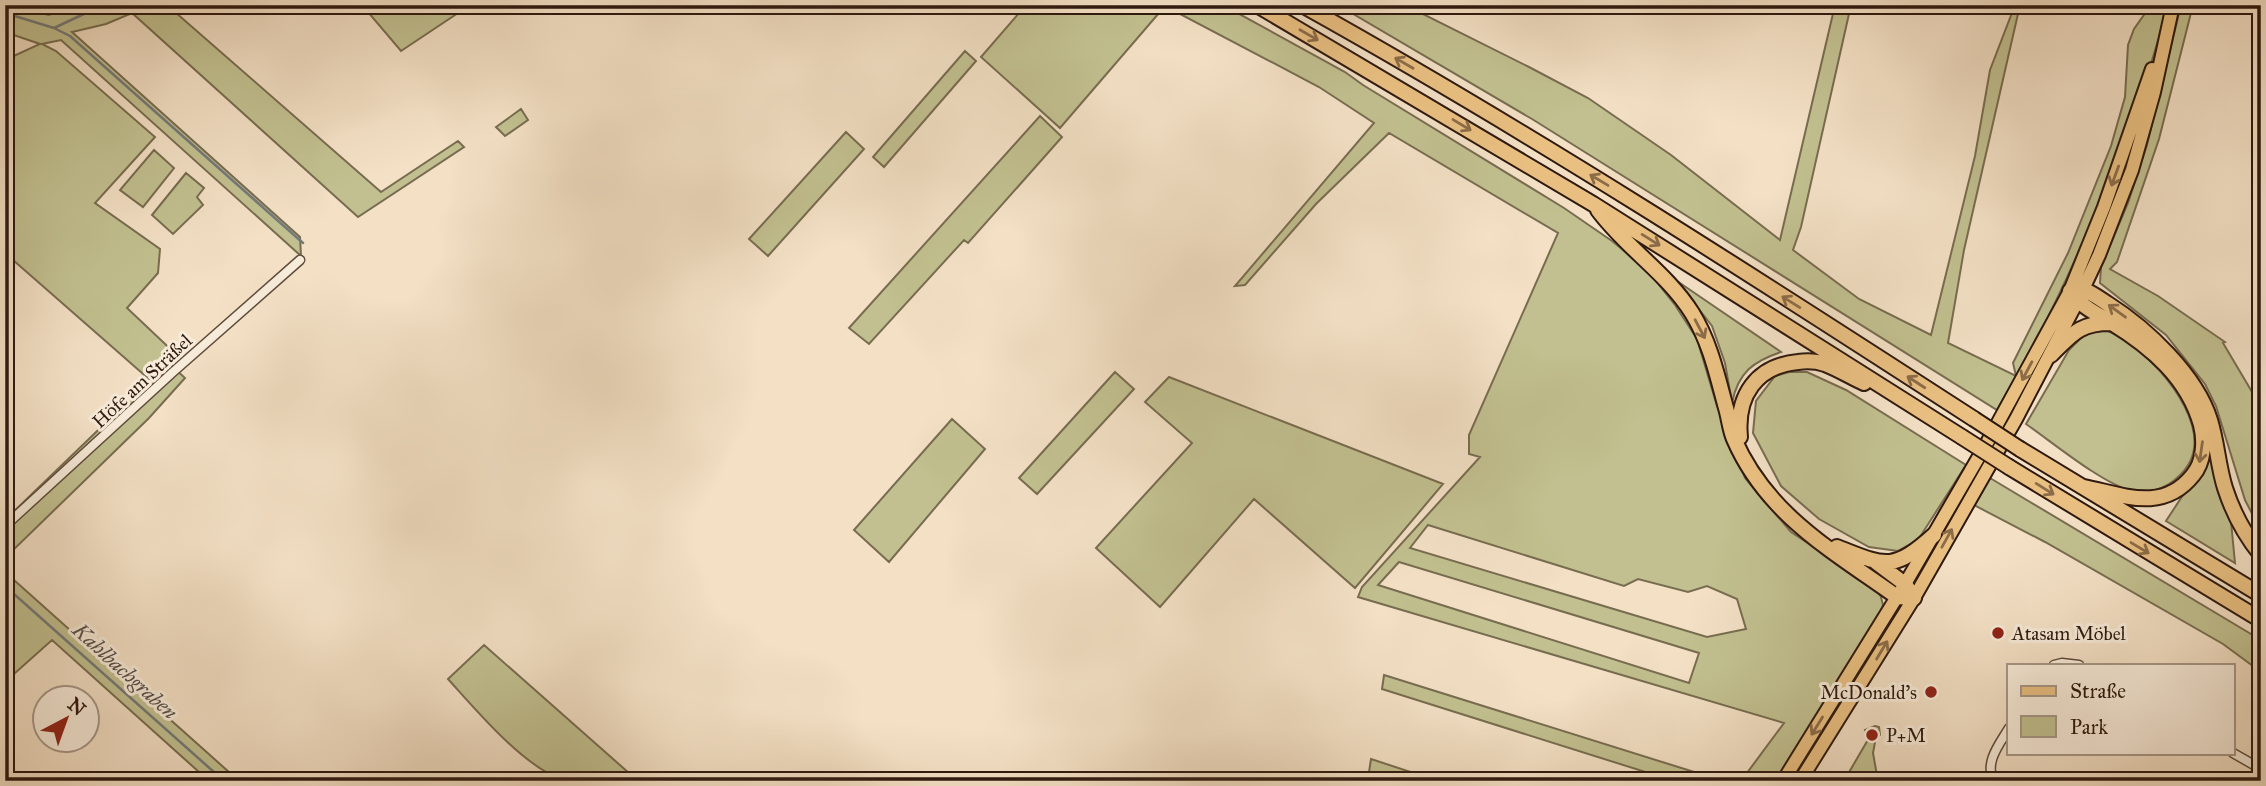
<svg xmlns="http://www.w3.org/2000/svg" width="2266" height="786" font-family="'IM FELL Great Primer',serif">
  <style>
    .green { fill: #c2c090; stroke: #786c50; stroke-width: 2; fill-rule: evenodd }
    .lines { fill: none; stroke-linecap: round; stroke-linejoin: round }
    .stream { stroke: #747a7a; stroke-width: 2.5 }
    .street-casing { stroke: #5f4b3c; stroke-width: 11 }
    .primary-casing { stroke: #2e190f; stroke-width: 16 }
    .highway-casing { stroke: #2e190f; stroke-width: 18 }
    .street { stroke: #f7ebd9; stroke-width: 8 }
    .primary { stroke: #eac082; stroke-width: 12 }
    .highway { stroke: #eac082; stroke-width: 14 }
    .highway-bridge-casing { stroke: #2e190f; stroke-width: 18; stroke-linecap: butt }
    .highway-bridge { stroke: #eac082; stroke-width: 14 }
    .oneway { stroke: #8c6c48 }
    .poi-dot { fill: #8f2418; stroke: #f7ebd9; stroke-width: 2.5 }
    .labels { text-anchor: middle; dominant-baseline: central; stroke-width: 6; stroke-linejoin: round; paint-order: stroke }
    .street-label { font-size: 19px; fill: #2e190f; stroke: #f7ebd9 }
    .poi-label { font-size: 19px; fill: #2e190f; stroke: #f7ebd9; text-anchor: start }
    .water-label { font-size: 21px; font-style: italic; fill: #57514d; stroke: #f7ebd9 }
  </style>
  <rect width="100%" height="100%" fill="#f3e0c5"/>
  <filter id="stains"><feTurbulence type="fractalNoise" baseFrequency=".00286" numOctaves="4"/><feColorMatrix values="0 0 0 0 .2 0 0 0 0 .09 0 0 0 0 .02 0 0 0 .5 -.17"/></filter>
  <radialGradient id="worn" r=".72"><stop offset=".6" stop-color="#630" stop-opacity="0"/><stop offset="1" stop-color="#630" stop-opacity=".3"/></radialGradient>
  <!-- green -->
  <path class="green" d="M5 5 49 15 70 5H167L381 192 458 141 464 147 358 217 132 13 106 24 72 32 300 237 301 256 61 40 42 44 56 51 155 137 95 203 160 249 158 273 127 308 181 359 173 367 185 378 149 418 5 558V520L150 380 5 253V60L40 44 5 32Z
    M362 5H470L401 51Z
    M1026 5H1223L1345 72 1363 85 1564 208 1612 241 1647 270 1675 305 1697 339 1717 406 1745 478 1791 532 1876 588 1881 597 1883 605 1879 617 1776 781H1741L1784 723 1358 597 1362 587 1480 457 1469 454V435L1558 233 1389 133 1316 204 1245 285 1235 286 1374 123 1319 87 1165 6 1060 128 981 57ZM1428 525 1624 586 1638 579 1688 592 1707 586 1737 599 1746 629 1707 637 1410 548ZM1399 562 1699 653 1689 683 1378 585Z
    M1338 5H1405L1529 67 1588 98 1671 155 1780 240 1835 5H1851L1801 227 1793 250 1859 299 1931 335 1975 156 1990 70 2015 5H2020L1964 250 1948 343 2016 376 2013 363 2068 253 2111 146 2125 97 2128 45 2134 29 2151 5H2167C2157 51 2141 94 2124 138 2090 232 2049 324 1997 410L1532 119Z
    M2181 5H2193L2159 139 2117 262 2110 269 2158 296 2225 342 2223 343 2261 407V531L2245 500 2216 406 2205 384 2166 335 2100 283 2101 267 2128 203 2147 145Z
    M965 51 976 61 884 167 873 157Z
    M521 109 528 120 505 136 496 127Z
    M1040 116 1062 137 968 243 964 240 869 344 849 328Z
    M846 132 864 149 768 256 749 239Z
    M154 150 174 168 143 207 120 190Z
    M186 173 204 188 197 197 203 205 173 234 152 215Z
    M1677 281 1781 352C1754 361 1738 372 1732 403L1725 363 1712 326Z
    M2106 330C2116 335 2127 339 2134 346 2167 373 2221 437 2179 476 2166 489 2149 494 2130 490 2103 484 2052 442 2026 424L2069 350 2088 331Z
    M1115 372 1134 389 1037 494 1019 478Z
    M1789 372H1807L1846 390 1966 465 1918 540 1898 551 1869 547 1819 519 1781 486 1753 433 1756 401 1775 376Z
    M1169 377 1443 484 1355 588 1254 499 1160 607 1096 548 1192 443 1145 402Z
    M952 419 985 449 889 562 854 530Z
    M2208 436 2230 511 2235 563 2166 521 2185 492Z
    M1990 478 2261 640V672L2223 644 2045 542 1972 504Z
    M5 572 239 781H209L52 640 5 682Z
    M484 645 638 781C621 781 575 785 562 780 521 764 477 711 448 679Z
    M1384 675 1723 781H1674L1382 689Z
    M1875 726 1879 727 1880 735 1876 737 1873 753 1878 781H1850L1847 779 1842 781 1840 777 1843 772 1848 774 1869 738 1865 730Z
    M1371 759 1438 781H1396L1369 772Z"/>
  <g class="lines">
    <!-- stream -->
    <path class="stream" d="M5 13 54 28 103 5
      M54 28 70 36 303 243
      M5 586 224 781"/>
    <defs>
      <path id="street" d="M5 526 173 372 300 260
        M2054 665 2062 663 2079 665
        M2233 753 2261 769
        M1993 781C1985 761 1999 745 2009 728"/>
      <path id="primary" d="M1783 781 1905 584 1988 441 2070 291 2104 207 2152 69
        M1800 781 1914 598 2016 419 2077 302 2099 255 2132 170 2154 92 2173 5"/>
      <path id="highway" d="M1257 5 1593 204 1962 437
        M1302 5C1532 133 1753 276 1974 419
        M1598 210C1626 248 1667 273 1692 313 1710 342 1717 375 1726 408 1729 418 1730 430 1734 439 1767 515 1833 551 1897 597L1914 598
        M2051 355C2072 334 2079 323 2111 323
        M1740 437C1736 396 1756 366 1798 362 1806 361 1816 361 1825 364 1838 369 1851 377 1864 383
        M2020 449 2261 595
        M2009 467 2261 620
        M2084 487C2123 495 2163 513 2193 475 2204 462 2205 441 2201 425 2188 378 2151 347 2112 323 2096 313 2081 307 2070 291 2082 284 2097 297 2108 304 2147 329 2196 375 2210 420 2217 442 2218 466 2225 488 2233 513 2245 535 2261 555
        M1837 547C1885 566 1893 572 1934 535
        M1877 563 1905 584 1914 598"/>
    </defs>
    <!-- street casing -->
    <use href="#street" class="street-casing"/>
    <!-- primary casing -->
    <use href="#primary" class="primary-casing"/>
    <!-- highway casing -->
    <use href="#highway" class="highway-casing"/>
    <!-- street -->
    <use href="#street" class="street"/>
    <!-- primary -->
    <use href="#primary" class="primary"/>
    <!-- highway -->
    <use href="#highway" class="highway"/>
    <defs>
      <path id="highway-bridge" d="M1974 419 2020 449
        M1962 437 2009 467"/>
    </defs>
    <!-- highway-bridge casing -->
    <use href="#highway-bridge" class="highway-bridge-casing"/>
    <!-- highway-bridge -->
    <use href="#highway-bridge" class="highway-bridge"/>
  </g>
  <!-- one-way arrows -->
  <defs><path id="oneway-shaft" d="M-6 0H5M1.5-3L5.5 0L1.5 3" fill="none" stroke-width="1.6" stroke-linecap="round" stroke-linejoin="round" transform="scale(1.75)"/></defs>
  <g class="oneway">
    <use href="#oneway-shaft" transform="translate(1309 35) rotate(30)"/>
    <use href="#oneway-shaft" transform="translate(1404 63) rotate(-150)"/>
    <use href="#oneway-shaft" transform="translate(1462 125) rotate(31)"/>
    <use href="#oneway-shaft" transform="translate(2115 176) rotate(110)"/>
    <use href="#oneway-shaft" transform="translate(1599 180) rotate(-149)"/>
    <use href="#oneway-shaft" transform="translate(1651 240) rotate(32)"/>
    <use href="#oneway-shaft" transform="translate(1791 302) rotate(-148)"/>
    <use href="#oneway-shaft" transform="translate(2117 311) rotate(-144)"/>
    <use href="#oneway-shaft" transform="translate(1700 329) rotate(62)"/>
    <use href="#oneway-shaft" transform="translate(2027 371) rotate(118)"/>
    <use href="#oneway-shaft" transform="translate(1916 382) rotate(-147)"/>
    <use href="#oneway-shaft" transform="translate(2201 452) rotate(98)"/>
    <use href="#oneway-shaft" transform="translate(2045 489) rotate(32)"/>
    <use href="#oneway-shaft" transform="translate(1947 538) rotate(-61)"/>
    <use href="#oneway-shaft" transform="translate(2140 548) rotate(31)"/>
    <use href="#oneway-shaft" transform="translate(1882 650) rotate(-59)"/>
    <use href="#oneway-shaft" transform="translate(1817 726) rotate(122)"/>
  </g>
  <!-- markers -->
  <g class="poi-dot">
    <circle cx="1998" cy="633" r="7"/>
    <circle cx="1931" cy="692" r="7"/>
    <circle cx="1872" cy="735" r="7"/>
  </g>
  <g class="labels">
    <!-- street labels -->
    <g class="street-label">
      <text transform="translate(142 381) rotate(-43)">Höfe am Sträßel</text>
    </g>
    <!-- poi labels -->
    <g class="poi-label">
      <text x="2012" y="633">Atasam Möbel</text>
      <text x="1917" y="692" text-anchor="end">McDonald's</text>
      <text x="1886" y="735">P+M</text>
    </g>
    <!-- water labels -->
    <g class="water-label">
      <text transform="translate(125 671) rotate(42)">Kahlbachgraben</text>
    </g>
  </g>
  <!-- margin -->
  <rect width="2266" height="786" fill="none" stroke="#f3e0c5" stroke-width="28"/>
  <rect x="7" y="7" width="2252" height="772" fill="none" stroke="#2e190f" stroke-width="3.5"/>
  <rect x="14" y="14" width="2238" height="758" fill="none" stroke="#2e190f" stroke-width="2"/>
  <!-- legend -->
  <rect x="2007" y="664" width="228" height="91" fill="#f7ebd9" stroke="#a79788" stroke-width="2"/>
  <rect x="2021" y="686" width="35" height="10" fill="#eac082" stroke="#a79788" stroke-width="2"/>
  <text x="2070" y="698" font-size="21" fill="#2e190f">Straße</text>
  <rect x="2021" y="716" width="35" height="21" fill="#c2c090" stroke="#a79788" stroke-width="2"/>
  <text x="2070" y="734" font-size="21" fill="#2e190f">Park</text>
  <!-- north arrow -->
  <g transform="translate(66 719) rotate(41)"><circle r="33" fill="#f7ebd9" stroke="#a79788" stroke-width="2"/>
  <path d="M0-5L12 26L0 18L-12 26Z" fill="#8f2418"/>
  <text y="-10" font-size="19" font-weight="bold" text-anchor="middle" fill="#2e190f">N</text>
  </g>
  <rect width="100%" height="100%" filter="url(#stains)"/>
  <rect width="100%" height="100%" fill="url(#worn)"/>
</svg>
